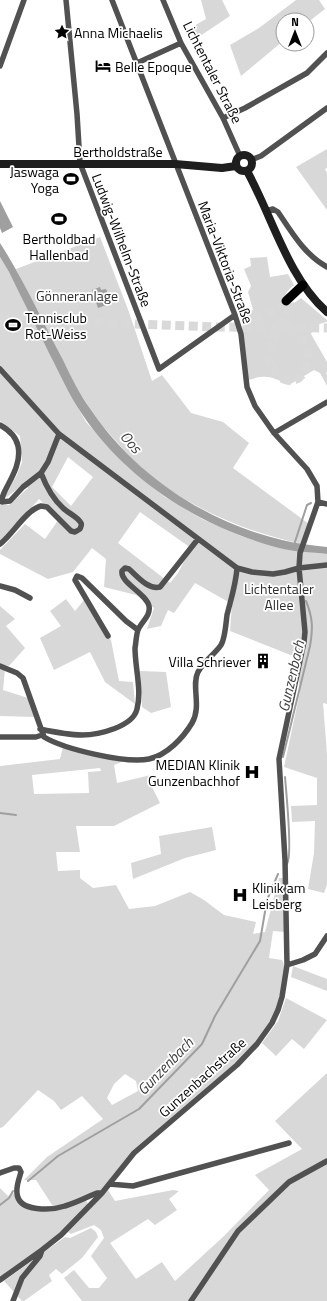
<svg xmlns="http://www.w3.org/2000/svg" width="327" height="1301" font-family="'Titillium Web',sans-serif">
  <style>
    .green { fill: #d8d8d8; fill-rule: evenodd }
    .water { fill: #9f9f9f }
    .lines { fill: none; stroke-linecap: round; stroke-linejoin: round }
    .stream { stroke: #9f9f9f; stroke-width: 2 }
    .primary-tunnel { stroke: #d9d9d9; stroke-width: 9; stroke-dasharray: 9 4.5; stroke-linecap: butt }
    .street { stroke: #515151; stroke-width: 5.5 }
    .secondary { stroke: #1e1e1e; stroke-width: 8 }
    .primary { stroke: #000; stroke-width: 9 }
    .labels { text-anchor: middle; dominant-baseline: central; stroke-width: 3.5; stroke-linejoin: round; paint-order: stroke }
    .poi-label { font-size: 14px; fill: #000; stroke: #fff; text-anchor: start }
    .street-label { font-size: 14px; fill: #000; stroke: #fff }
    .park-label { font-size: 14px; fill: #2f2f2f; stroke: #fff }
    .water-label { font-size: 15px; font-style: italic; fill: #404040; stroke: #fff }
  </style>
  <rect width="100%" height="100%" fill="#fff"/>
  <!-- green -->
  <path class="green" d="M201 0H222L230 16 197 38 192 27 206 19Z
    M296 0H319L325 9 307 23V20H283V41L241 76 230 45 259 28Z
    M327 149V168L325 169 327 173V210L296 167Z
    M100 237 129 312 152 381 162 375 191 413 223 422 249 443 233 468 309 524 302 544C241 531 179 504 133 460 126 454 121 446 115 440 106 430 97 420 90 409 61 365 40 316 16 269Z
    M0 257 9 272 68 390 86 422 128 467 165 497 202 519 241 536 280 548 327 554V704L323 703 327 754V885L324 893 308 889 314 853 315 821 292 822 291 806 317 805V778L284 767 300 692 298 672 293 656 230 631 232 604 195 583 174 613 168 610 161 626 147 629 154 608 136 595 104 587 106 559 92 548 73 572 48 579 0 554V550L25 524 45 539 59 519 39 499 6 537 0 542V505H9L28 488 24 484 7 497 5 496 17 475 22 462 20 436 0 421ZM68 457 93 477 71 506 52 487ZM140 512 191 548 178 573 170 583 118 543Z
    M267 257 270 277 288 274 294 285C289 289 285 293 285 299L289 303H294L301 298 327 320V322C318 324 315 325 311 334L327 362V372L326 373 327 375V386L320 373 314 370 289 385C271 377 268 374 248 380L241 334 243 324 240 316 253 310 248 292 251 286 244 269 251 266 250 258Z
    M66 599 75 611 84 600 111 640 119 681 133 682 135 704 105 682 90 652 54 670 40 638 61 626 50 611Z
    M0 606 15 619 6 626 25 648 9 666 0 665Z
    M0 668 5 669 3 690 28 698 35 717 0 716Z
    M140 671 166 672 171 707 151 713 142 707Z
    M63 747 124 761 114 765 117 783 151 775 152 787 160 803 114 826H76L80 852H56L58 871 80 870V878L93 888 116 885 129 909 155 906 190 892 204 900 224 915 256 922 253 934 265 932 279 878H285L286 932 273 931 269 958 282 960 286 969 278 1010 257 1044 134 1153 102 1193 85 1198 89 1206 61 1235 2 1279 0 1275V1188L8 1196 14 1193C27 1210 33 1208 54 1208L36 1180H24L47 1157 103 1119 82 1096 61 1110 54 1101 38 1090 3 1127 0 1128V766L60 759ZM100 768 101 771 88 772 89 793 34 794 32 775ZM125 1074 136 1081 138 1091 112 1105 107 1098 114 1084Z
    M212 827 216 850 185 858 133 879 131 863 161 854 159 836Z
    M293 966 327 979V991L291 977Z
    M286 998 327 1020 304 1049 292 1039 276 1056 262 1043 278 1021Z
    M327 1073V1301H82L64 1278 74 1270 89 1288H99L107 1278 91 1256 104 1238 101 1230 94 1225 71 1234 68 1232 108 1190 115 1201 173 1190 179 1191 169 1199 177 1210 155 1225 148 1219 110 1243 136 1279 162 1262 175 1281 224 1236 269 1190 255 1175 302 1149 275 1121Z
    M91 1228 96 1232 98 1237 82 1258 62 1274 56 1269 49 1275 52 1281 24 1301H22L4 1281 65 1237 70 1238Z"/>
  <!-- water -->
  <path class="water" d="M0 201 13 227 2 233 0 228Z
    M0 243C24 280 42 321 63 360 71 377 80 395 91 410 135 475 206 522 282 540 297 544 312 545 327 547V554C311 552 294 552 279 548 201 527 128 482 82 414 69 395 60 374 49 353 36 326 22 299 9 272L0 257Z
    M100 287 101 290 106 289 110 299 105 301 106 305 98 308 92 290Z"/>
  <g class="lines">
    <!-- stream -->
    <path class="stream" d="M294 545 307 505 311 503
      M283 757 310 646C313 628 313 618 306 601
      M285 777C286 791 293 856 287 864
      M0 813 16 815
      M28 1181 58 1156 139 1109 202 1044 215 1016 260 941 267 900 278 874
      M0 1205 9 1198 13 1191"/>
    <!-- primary-tunnel -->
    <path class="primary-tunnel" d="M0 317 49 321 219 327 327 328
      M242 324 263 316 286 301
      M289 329C327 350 299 401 275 372 271 368 269 362 269 355 271 339 285 316 293 302"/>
    <!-- street -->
    <path class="street" d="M66 0 77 114 80 163 159 369 235 315
      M163 0 181 43 223 118 240 156
      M137 63 181 43
      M0 66 24 0
      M223 118 245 108 307 73 327 53
      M251 160 261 156 327 108
      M266 211 273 209 278 212C292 233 305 255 327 267
      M0 369 59 434 237 568 252 572 273 574 285 572 299 568 327 565
      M0 425C9 430 16 436 18 446 23 470 0 491 2 502L10 501 23 487 41 473
      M274 433 327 402
      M318 502 327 504
      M0 544C13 534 26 510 41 506L47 507 71 531 75 532 80 529C81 526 82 525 81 523 78 517 68 513 63 508 53 499 46 486 41 473L48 462 59 434
      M0 586 15 590 30 598
      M108 636 75 580 77 576 82 578 126 621 138 630
      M0 666 17 673 23 678 44 737C64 749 126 764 149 759 167 755 183 738 192 723 202 706 191 686 198 672 203 662 215 654 221 645 225 639 226 623 227 615 231 599 236 584 237 568
      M40 729C54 732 68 735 82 735 98 735 133 727 137 709 142 690 135 668 135 648 136 643 136 636 138 630 141 622 151 616 149 606 146 593 120 583 122 571L125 568 129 569C137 576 148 590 160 587L198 539
      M0 737H36L42 735
      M287 965 303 960 315 954 327 936
      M0 1173 14 1168H19L21 1172C19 1179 16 1186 17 1193 18 1213 53 1210 65 1206 76 1203 87 1197 97 1193H102
      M109 1184 133 1186 289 1143
      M0 1280 42 1250 61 1235 102 1193 134 1153 237 1065 257 1044 272 1023 278 1010 282 997 287 965 285 860 279 759 304 642 305 632 299 568 300 553 318 502 317 486 307 469 274 433 255 406 247 387 241 334 235 315 112 0
      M13 1301 22 1278 40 1256 42 1250
      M191 1301 238 1231 289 1182 327 1161"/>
    <!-- secondary -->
    <path class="secondary" d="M236 163a8 8 0 1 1 16 0a8 8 0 1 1-16 0Z
      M0 164H175L222 168 236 166
      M247 171C272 216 288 278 327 312"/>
    <!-- primary -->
    <path class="primary" d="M286 301 303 285"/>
  </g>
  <!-- icons -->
  <defs>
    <symbol id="sight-bare" viewBox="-9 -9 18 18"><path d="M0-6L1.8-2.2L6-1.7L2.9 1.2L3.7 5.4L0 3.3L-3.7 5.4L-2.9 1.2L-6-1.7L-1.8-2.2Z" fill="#000" stroke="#fff" stroke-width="2.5" paint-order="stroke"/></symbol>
    <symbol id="hotel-bare" viewBox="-9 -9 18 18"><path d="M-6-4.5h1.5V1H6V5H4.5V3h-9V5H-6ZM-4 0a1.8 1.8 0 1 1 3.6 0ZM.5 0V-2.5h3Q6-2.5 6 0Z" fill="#000" stroke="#fff" stroke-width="2.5" paint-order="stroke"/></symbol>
    <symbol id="stadium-bare" viewBox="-9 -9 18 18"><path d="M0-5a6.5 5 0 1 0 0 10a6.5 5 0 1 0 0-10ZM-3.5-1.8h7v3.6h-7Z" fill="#000" stroke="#fff" stroke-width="2.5" paint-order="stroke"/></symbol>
    <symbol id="building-bare" viewBox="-9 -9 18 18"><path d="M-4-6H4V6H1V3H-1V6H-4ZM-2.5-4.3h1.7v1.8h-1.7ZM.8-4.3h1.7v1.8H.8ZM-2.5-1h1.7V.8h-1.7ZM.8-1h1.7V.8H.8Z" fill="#000" stroke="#fff" stroke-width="2.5" paint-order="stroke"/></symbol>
    <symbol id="hospital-bare" viewBox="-9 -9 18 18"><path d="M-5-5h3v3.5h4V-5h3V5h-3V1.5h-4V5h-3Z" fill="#000" stroke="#fff" stroke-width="2.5" paint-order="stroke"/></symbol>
  </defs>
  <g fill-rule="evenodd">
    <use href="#sight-bare" x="51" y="21" width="22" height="22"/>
    <use href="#hotel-bare" x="92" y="55" width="22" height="22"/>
    <use href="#stadium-bare" x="60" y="168" width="22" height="22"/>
    <use href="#stadium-bare" x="48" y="208" width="22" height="22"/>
    <use href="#stadium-bare" x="2" y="314" width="22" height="22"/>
    <use href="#building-bare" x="252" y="650" width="22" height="22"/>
    <use href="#hospital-bare" x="241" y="761" width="22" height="22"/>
    <use href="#hospital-bare" x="229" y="884" width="22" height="22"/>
  </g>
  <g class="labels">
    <!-- poi labels -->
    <g class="poi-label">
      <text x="74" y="32">Anna Michaelis</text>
      <text x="115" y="66">Belle Epoque</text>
      <text x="59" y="171" text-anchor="end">Jaswaga<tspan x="59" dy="16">Yoga</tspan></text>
      <text x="59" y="238" text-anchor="middle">Bertholdbad<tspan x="59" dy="16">Hallenbad</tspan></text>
      <text x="25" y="317">Tennisclub<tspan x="25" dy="16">Rot-Weiss</tspan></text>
      <text x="251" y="661" text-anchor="end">Villa Schriever</text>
      <text x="240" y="764" text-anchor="end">MEDIAN Klinik<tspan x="240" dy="16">Gunzenbachhof</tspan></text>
      <text x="252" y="887">Klinik am<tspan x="252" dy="16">Leisberg</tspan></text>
    </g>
    <!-- street labels -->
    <g class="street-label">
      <text transform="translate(213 72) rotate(63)">Lichtentaler Straße</text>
      <text x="118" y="151">Bertholdstraße</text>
      <text transform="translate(122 240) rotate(69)">Ludwig-Wilhelm-Straße</text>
      <text transform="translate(226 262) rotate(69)">Maria-Viktoria-Straße</text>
      <text transform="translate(202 1077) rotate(-42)">Gunzenbachstraße</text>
    </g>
    <!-- park labels -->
    <g class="park-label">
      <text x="77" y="295">Gönneranlage</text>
      <text x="279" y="588">Lichtentaler<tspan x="279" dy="16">Allee</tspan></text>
    </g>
    <!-- water labels -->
    <g class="water-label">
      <text transform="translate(131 442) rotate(49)">Oos</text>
      <text transform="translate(291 676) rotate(-77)">Gunzenbach</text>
      <text transform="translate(165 1066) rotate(-46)">Gunzenbach</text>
    </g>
  </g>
  <!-- north arrow -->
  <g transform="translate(295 32)"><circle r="19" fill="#ffffff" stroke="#999999"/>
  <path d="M0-3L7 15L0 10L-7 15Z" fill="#000000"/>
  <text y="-6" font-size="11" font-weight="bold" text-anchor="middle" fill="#000000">N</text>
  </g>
</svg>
